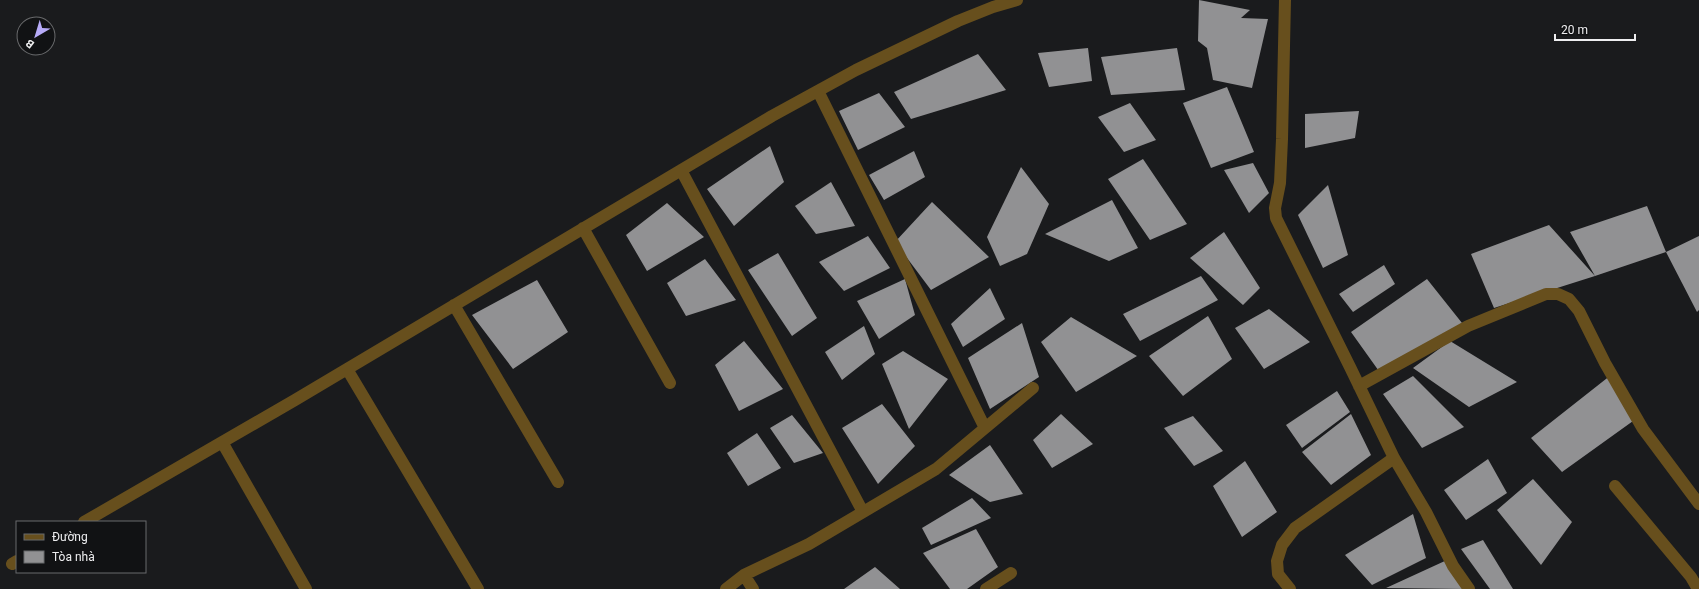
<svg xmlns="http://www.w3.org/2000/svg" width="1699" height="589" font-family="Roboto,sans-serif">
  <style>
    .building { fill: #919193 }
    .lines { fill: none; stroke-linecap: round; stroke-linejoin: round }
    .minor { stroke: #674f1d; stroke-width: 12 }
  </style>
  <rect width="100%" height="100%" fill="#1a1b1d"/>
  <!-- building -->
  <path class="building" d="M1199 0 1250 10 1241 18 1268 19 1252 88 1213 80 1207 48 1198 41Z
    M1088 48 1092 81 1049 87 1038 53Z
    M1177 48 1185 90 1111 95 1101 57Z
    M978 54 1006 90 911 119 894 92Z
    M1227 87 1254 152 1211 168 1183 103Z
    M879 93 905 127 858 150 839 111Z
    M1130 103 1156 140 1124 152 1098 117Z
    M1359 111 1355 138 1305 148V114Z
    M770 146 784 182 734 226 707 189Z
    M914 151 925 177 884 200 869 175Z
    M1143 159 1187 224 1150 240 1108 179Z
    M1253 163 1269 193 1249 213 1224 170Z
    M1021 167 1049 204 1027 254 1000 266 987 237Z
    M831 182 855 226 816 234 795 206Z
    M1328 185 1348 255 1323 268 1298 215Z
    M1112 200 1138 248 1109 261 1045 234Z
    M932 202 989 257 931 290 895 242Z
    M667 203 704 237 647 271 626 235Z
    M1647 206 1666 252 1595 276 1570 232Z
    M1549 225 1595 276 1494 308 1471 254Z
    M1224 232 1260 288 1243 305 1190 258Z
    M868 236 890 268 844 291 819 262Z
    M1699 236V310L1697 312 1666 252Z
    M778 253 817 318 792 336 748 270Z
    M705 259 736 300 686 316 667 283Z
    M1384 265 1395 284 1353 312 1339 294Z
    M1201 276 1218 300 1140 341 1123 314Z
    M905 279 915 315 879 339 857 301Z
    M1427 279 1462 323 1381 374 1351 332Z
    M537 280 568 332 513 369 472 315Z
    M990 288 1005 319 963 347 951 324Z
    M1269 309 1310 342 1264 369 1235 328Z
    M1208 316 1232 359 1183 396 1149 356Z
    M1071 317 1137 356 1076 392 1041 342Z
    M1022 323 1039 377 990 409 968 358Z
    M864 326 875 354 842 380 825 352Z
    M744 341 783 389 739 411 715 365Z
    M1450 341 1517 382 1469 407 1413 368Z
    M903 351 948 379 909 429 882 364Z
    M1611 375 1640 416 1562 472 1531 438Z
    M1413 376 1464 427 1422 448 1383 394Z
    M1337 391 1350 412 1302 448 1286 425Z
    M882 404 915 446 878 484 842 428Z
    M1061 414 1093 444 1052 468 1033 440Z
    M1351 414 1371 455 1331 485 1302 452Z
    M792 415 823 453 794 463 770 428Z
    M1193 416 1223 451 1194 466 1164 428Z
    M757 433 781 468 748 486 727 453Z
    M990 445 1023 494 990 502 949 475Z
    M1488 459 1507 493 1466 520 1444 490Z
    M1245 461 1277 512 1242 537 1213 486Z
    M1533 479 1572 522 1541 565 1497 510Z
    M972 498 991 518 931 545 922 528Z
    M1413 514 1426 558 1372 585 1345 555Z
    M976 529 998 567 967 589H950L923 553Z
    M1483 540 1513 589H1490L1461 549Z
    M1447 560 1465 589 1386 588Z
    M875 567 900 589H844Z"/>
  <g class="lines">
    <!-- minor -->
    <path class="minor" d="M1285 0 1282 139 1280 183 1275 208 1276 218 1350 367 1394 458 1426 512 1453 566 1469 589
      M818 91 985 428
      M681 170 863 512
      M583 228 670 383
      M454 305 558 482
      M347 369 478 589
      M1359 386 1468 326 1546 294H1558L1569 299 1579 311 1605 363 1643 429 1699 504
      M222 442 306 589
      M1615 486 1691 577 1698 589
      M84 522 295 400 772 116 856 70 958 21 993 7 1017 0
      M12 564 17 561
      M744 575 753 589
      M726 589 744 575 809 544 936 469 1033 388
      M986 589 1011 573
      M1290 589 1278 574 1277 561 1282 545 1295 528 1394 458"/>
  </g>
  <!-- legend -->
  <rect x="16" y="521" width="130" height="52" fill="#111214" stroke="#696a6c"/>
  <rect x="24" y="534" width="20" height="6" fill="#674f1d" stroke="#696a6c"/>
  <text x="52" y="541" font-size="12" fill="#eeeef0">Đường</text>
  <rect x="24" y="551" width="20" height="12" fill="#919193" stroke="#696a6c"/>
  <text x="52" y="561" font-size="12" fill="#eeeef0">Tòa nhà</text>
  <!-- north arrow -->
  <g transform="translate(36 36) rotate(218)"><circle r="19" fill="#111214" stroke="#696a6c"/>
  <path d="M0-3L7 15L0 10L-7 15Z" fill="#b7abf8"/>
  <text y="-6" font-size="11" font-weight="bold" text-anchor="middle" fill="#eeeef0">B</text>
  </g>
  <!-- scale -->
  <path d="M1555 34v6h80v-6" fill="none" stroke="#eeeef0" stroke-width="2"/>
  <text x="1561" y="34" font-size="12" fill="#eeeef0" stroke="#111214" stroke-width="3" paint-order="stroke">20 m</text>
</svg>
